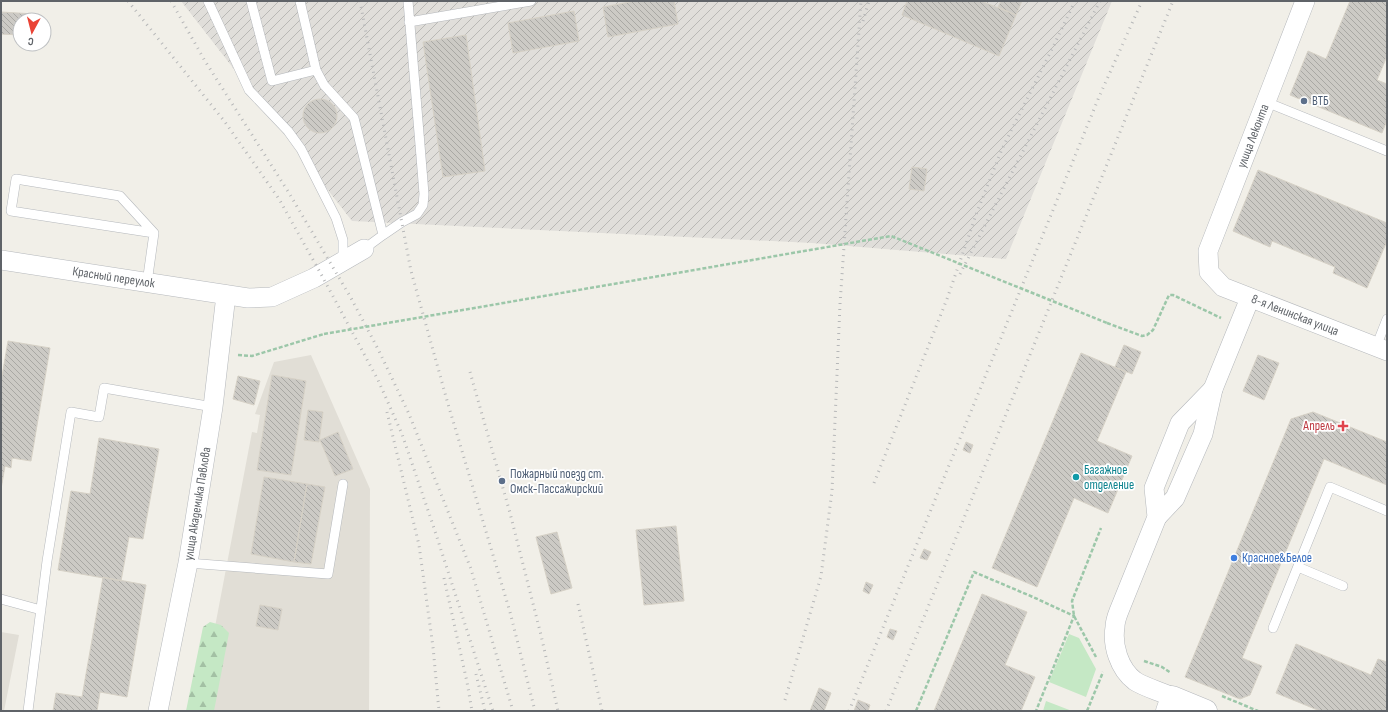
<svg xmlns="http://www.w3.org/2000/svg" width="1388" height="712" font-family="'Sofia Sans Condensed',sans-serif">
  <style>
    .industrial { fill: url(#industrial-furrows) }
    .education { fill: #e1ded6 }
    .grass { fill: #c5e8c5 }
    .forest { fill: url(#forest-firs) }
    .building { fill: url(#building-back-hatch); stroke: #d6d1c6 }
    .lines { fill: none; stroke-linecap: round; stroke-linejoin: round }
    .service-casing { stroke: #b5b8bc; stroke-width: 10 }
    .minor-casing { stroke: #b5b8bc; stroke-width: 20 }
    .tertiary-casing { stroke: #b5b8bc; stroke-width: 23 }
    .path { stroke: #9cc7a9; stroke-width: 2.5; stroke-dasharray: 4 2; stroke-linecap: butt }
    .service { stroke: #fff; stroke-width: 9 }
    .minor { stroke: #fff; stroke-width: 19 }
    .tertiary { stroke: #fff; stroke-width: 22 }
    .rail { stroke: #b6b7b8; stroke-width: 3; stroke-dasharray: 1 5; stroke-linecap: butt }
    .path-bridge { stroke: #9cc7a9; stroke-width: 2.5; stroke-dasharray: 4 2; stroke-linecap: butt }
    .service-dot { fill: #5c6f8a; stroke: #fff; stroke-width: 1.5 }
    .health-dot { fill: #e0444e; stroke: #fff; stroke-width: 1.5 }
    .culture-dot { fill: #0f9aa8; stroke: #fff; stroke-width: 1.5 }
    .shop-dot { fill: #3f7fe0; stroke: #fff; stroke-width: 1.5 }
    .labels { text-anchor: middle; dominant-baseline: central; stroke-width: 3.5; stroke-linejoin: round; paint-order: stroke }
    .service-label { font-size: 13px; fill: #4e5e75; stroke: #fff; text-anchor: start }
    .street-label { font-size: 13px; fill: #5f6368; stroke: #fff }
    .health-label { font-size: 13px; fill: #be3a42; stroke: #fff; text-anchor: end }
    .culture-label { font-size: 13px; fill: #0d838f; stroke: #fff; text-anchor: start }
    .shop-label { font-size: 13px; fill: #366cbe; stroke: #fff; text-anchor: start }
  </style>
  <defs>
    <pattern id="industrial-furrows" width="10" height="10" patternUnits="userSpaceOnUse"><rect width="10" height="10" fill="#e0deda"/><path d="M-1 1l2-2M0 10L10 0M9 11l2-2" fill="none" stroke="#b9b8b5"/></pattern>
    <pattern id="forest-firs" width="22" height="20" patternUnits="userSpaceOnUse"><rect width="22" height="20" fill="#c5e8c5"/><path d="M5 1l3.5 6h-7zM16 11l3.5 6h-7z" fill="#a3c0a4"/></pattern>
    <pattern id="building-back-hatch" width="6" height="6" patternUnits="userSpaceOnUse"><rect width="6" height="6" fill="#cccac5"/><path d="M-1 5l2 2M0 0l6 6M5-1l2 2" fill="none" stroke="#a9a8a4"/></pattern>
  </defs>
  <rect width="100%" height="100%" fill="#f1efe8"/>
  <!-- industrial -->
  <path class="industrial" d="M181 1H1112L1006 259 812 243 352 221Z"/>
  <!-- education -->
  <path class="education" d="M311 355 370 489 369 711H199L252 432 257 433 260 415 255 414 274 362Z
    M1 632 19 635 4 711H1Z"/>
  <!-- grass -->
  <path class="grass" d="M1069 634 1079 638 1096 669 1086 697 1049 682Z
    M1046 701 1072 711H1043Z"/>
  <!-- forest -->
  <path class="forest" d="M210 622 221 625 229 633 214 711H186L203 627Z"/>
  <!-- building -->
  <path class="building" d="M635 1H674L678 24 608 37 603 7Z
    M907 1H981L1016 15 999 56 902 15Z
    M1001 1H1022L1016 15 998 7Z
    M1350 1H1387V56L1377 80 1387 84V120L1382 133 1290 95 1308 51 1326 59Z
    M574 11 579 41 513 53 508 23Z
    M1 12 35 14V20H20V35L1 34Z
    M466 35 485 171 443 177 423 42Z
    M303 116a17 17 0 1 1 34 0a17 17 0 1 1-34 0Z
    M912 167 927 169 924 191 909 189Z
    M1258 170 1387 223V241L1367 288 1333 273 1335 267 1272 241 1270 247 1233 231Z
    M8 341 50 348 31 461 12 458 11 468 5 466 1 489V382Z
    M1124 345 1141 352 1132 374 1115 367Z
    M1081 353 1126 372 1097 441 1132 456 1108 513 1074 498 1037 587 992 568Z
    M1258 355 1279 363 1264 400 1243 391Z
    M272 375 306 381 291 475 257 470Z
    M238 376 260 381 254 405 233 399Z
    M308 410 323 412 319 442 304 440Z
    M1313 412 1387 442V485L1324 459 1242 658 1262 666 1250 695 1240 699 1185 677 1291 419Z
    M338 432 353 469 335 476 320 440Z
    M99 438 159 449 143 539 129 537 121 581 58 570 71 491 90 494Z
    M966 442 973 445 970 453 963 450Z
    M264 477 307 484 294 562 251 554Z
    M307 484 325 487 311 564 294 562Z
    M676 526 684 601 644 605 636 530Z
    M557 532 572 588 551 594 536 537Z
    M924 549 931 552 927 560 920 558Z
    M103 577 146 585 127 697 100 692 97 711H53L56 693 82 697Z
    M866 582 873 585 869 594 863 591Z
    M982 594 1027 612 1005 665 1035 677 1021 711H934Z
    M260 605 282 609 278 630 256 626Z
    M890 629 897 631 893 640 887 637Z
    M1296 644 1371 675 1378 659 1387 662V711H1320L1276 693Z
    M819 688 831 693 824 711H810Z
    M858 700 870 705 868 711H854Z"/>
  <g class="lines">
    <defs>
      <path id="service" d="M208 1 249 90 288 131 301 149 336 218 343 240V261
        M251 1 272 81 316 70
        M300 1 316 70 324 85 354 118 383 235 364 249
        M409 22 531 1
        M1266 102 1387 151
        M16 179 120 196 154 233 11 211Z
        M383 235 402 222 417 214 423 205 424 194 421 157 408 1
        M147 283 154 233
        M1376 347 1387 319
        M188 563 328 574 343 484
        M1298 567 1343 586
        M1 599 41 610
        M1273 628 1330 487 1387 511
        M28 711 47 561 71 412 99 417 104 388 213 407"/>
      <g id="minor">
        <path id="s1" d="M1305 1 1208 251 1209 272 1223 287 1387 351"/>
        <path id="s2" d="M1 260 248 298 272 297 314 278 364 249"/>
        <path d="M1157 517 1175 498 1203 434 1213 389"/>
        <path d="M1172 697C1162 692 1144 687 1135 681 1119 669 1112 645 1115 627 1115 622 1117 616 1119 611L1157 517 1154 488 1180 423 1213 389 1250 298"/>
        <path id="s3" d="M158 711 188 563 213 407 226 295"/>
      </g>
      <path id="tertiary" d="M1167 711 1172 697 1206 711"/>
    </defs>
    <!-- service casing -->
    <use href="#service" class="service-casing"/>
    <!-- minor casing -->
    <use href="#minor" class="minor-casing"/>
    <!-- tertiary casing -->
    <use href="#tertiary" class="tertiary-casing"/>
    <!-- path -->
    <path class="path" d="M1107 323 1142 336 1147 335 1153 330 1169 295H1173L1221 318
      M238 355 252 356 324 334
      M1096 657 1074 616 1072 601 1101 528
      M1144 661 1162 667 1171 673
      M1222 696 1258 711
      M916 711 974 572 1033 597 1074 616 1036 711
      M1087 711 1103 672"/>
    <!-- service -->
    <use href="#service" class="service"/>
    <!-- minor -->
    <use href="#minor" class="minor"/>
    <!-- tertiary -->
    <use href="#tertiary" class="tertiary"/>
    <!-- rail -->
    <path class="rail" d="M128 1 225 122 279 199 321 274 378 380 402 434 433 525 493 711
      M171 1 205 61 289 193 351 298 379 351 409 414 471 569 513 711
      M360 1 411 271 448 404 510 612 535 711
      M1129 2V1
      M863 21 869 1
      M960 274 1100 1
      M470 372 510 513 541 635 558 711
      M387 412 419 545 433 647 439 711
      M874 483 947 299 977 212 1002 149 1054 45 1075 1
      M444 578 467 682 472 711
      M578 604 602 711
      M476 674 485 711
      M785 700 821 576 832 491 840 304 861 1
      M849 711 1099 97 1142 1
      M886 711 1173 1"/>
    <!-- path-bridge -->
    <path class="path-bridge" d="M324 334 891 236 1107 323"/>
  </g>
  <!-- markers -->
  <g class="service-dot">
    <circle cx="1304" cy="101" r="4"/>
    <circle cx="502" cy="481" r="4"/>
  </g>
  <path class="health-dot" d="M1341 420h4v4h4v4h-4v4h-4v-4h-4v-4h4z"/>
  <circle class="culture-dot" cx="1076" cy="477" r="4"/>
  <circle class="shop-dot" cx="1234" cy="558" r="4"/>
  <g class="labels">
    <!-- service labels -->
    <g class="service-label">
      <text x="1312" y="101">ВТБ</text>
      <text x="510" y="474">Пожарный поезд ст.<tspan x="510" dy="15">Омск-Пассажирский</tspan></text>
    </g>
    <!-- street labels -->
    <g class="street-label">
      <text transform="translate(1253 136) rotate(-69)">улица Леконта</text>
      <text stroke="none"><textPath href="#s2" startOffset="114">Красный переулок</textPath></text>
      <text stroke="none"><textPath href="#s1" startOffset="387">8-я Ленинская улица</textPath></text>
      <text stroke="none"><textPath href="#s3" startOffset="211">улица Академика Павлова</textPath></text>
    </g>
    <!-- health labels -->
    <g class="health-label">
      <text x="1335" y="426">Апрель</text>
    </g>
    <!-- culture labels -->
    <g class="culture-label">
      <text x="1084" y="470">Багажное<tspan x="1084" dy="15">отделение</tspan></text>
    </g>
    <!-- shop labels -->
    <g class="shop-label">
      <text x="1242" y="558">Красное&amp;Белое</text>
    </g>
  </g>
  <!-- border -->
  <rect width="1388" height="712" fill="none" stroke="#5f6368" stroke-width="4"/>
  <!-- north arrow -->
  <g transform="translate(32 32) rotate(187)"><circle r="19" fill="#ffffff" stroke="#bfc1c3"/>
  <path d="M0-3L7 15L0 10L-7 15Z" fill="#ea4335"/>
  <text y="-6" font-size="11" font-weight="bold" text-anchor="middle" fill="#5f6368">С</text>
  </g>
</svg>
